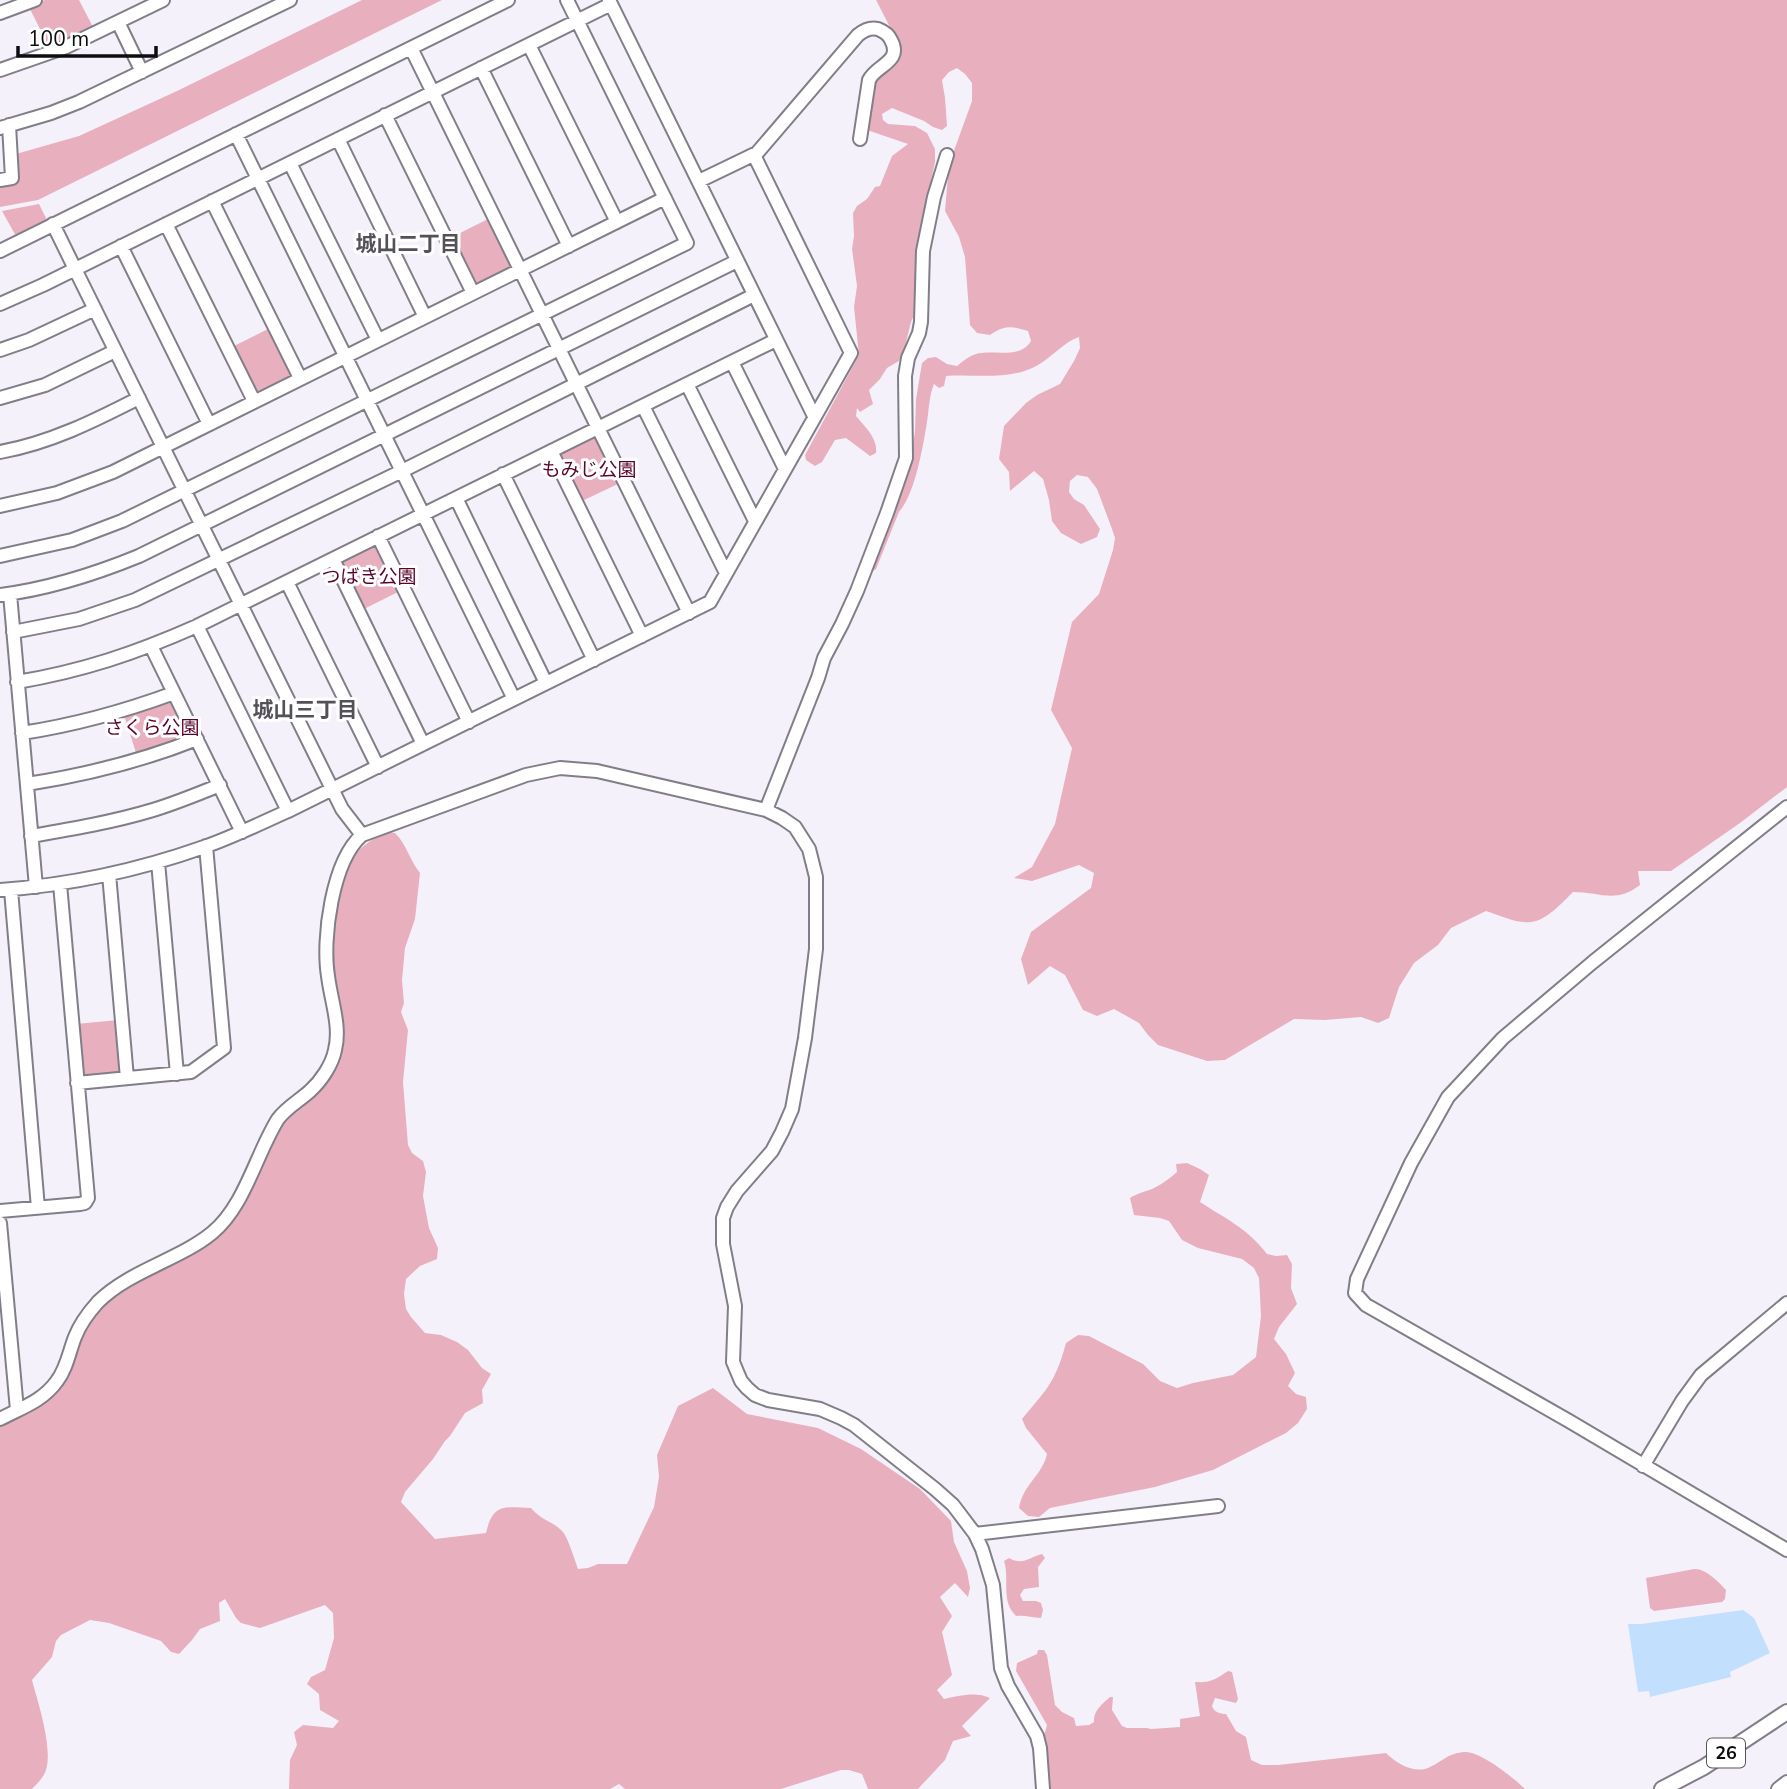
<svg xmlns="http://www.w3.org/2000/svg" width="1787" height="1789" font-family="'Nunito Sans','Noto Sans JP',sans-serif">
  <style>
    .green { fill: #e8b0bf }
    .water { fill: #c3dffe }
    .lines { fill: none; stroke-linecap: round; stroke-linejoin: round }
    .minor-casing { stroke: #827e87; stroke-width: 16 }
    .major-casing { stroke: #827e87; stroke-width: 18 }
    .minor { stroke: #fff; stroke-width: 12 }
    .major { stroke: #fff; stroke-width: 14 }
    .labels { text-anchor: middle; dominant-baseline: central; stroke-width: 6; stroke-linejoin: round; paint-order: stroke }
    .shield { fill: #fff; stroke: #565557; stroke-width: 2 }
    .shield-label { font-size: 18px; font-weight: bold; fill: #0d0c0f }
    .park-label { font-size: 19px; fill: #58032a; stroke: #fff }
    .neighbourhood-label { font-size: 21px; font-weight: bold; fill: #545058; stroke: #fff }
  </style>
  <rect width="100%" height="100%" fill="#f5f1fb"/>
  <!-- green -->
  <path class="green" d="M45 0H79L94 29 50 49 29 7Z
    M362 0H442L38 200 0 207V184L16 154 79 136 177 91Z
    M876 0H1787V787L1740 823 1671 871H1638L1640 885C1616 904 1600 892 1573 892 1563 902 1546 921 1531 922 1517 924 1499 915 1486 911L1451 928 1438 945 1414 963 1399 987 1389 1018 1378 1023 1361 1017 1325 1020 1294 1019 1225 1060 1207 1061 1158 1045 1148 1035 1139 1023 1114 1009 1097 1016 1083 1010 1065 975 1050 966 1028 985 1021 959 1031 932 1091 888 1094 873 1079 865 1032 881 1014 878 1032 867 1055 824 1072 748 1051 710 1072 622 1099 594 1113 550 1115 538 1112 529 1097 489 1088 477 1077 475 1070 481 1069 492 1074 499 1084 505 1100 529 1097 537 1081 544 1061 533 1052 521 1049 500 1043 479 1034 471 1010 491 1009 472 999 459 1004 426 1026 403 1037 395 1060 384 1074 361 1080 348 1079 337C1064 342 1052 357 1038 365 1011 381 977 374 946 376L944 386 939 388 934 384C929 396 929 410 927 422 923 447 915 494 899 512L876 569 870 573 911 458 915 431 916 399 922 363 928 358 936 357 947 364 957 366C964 360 973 353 982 353 998 351 1021 358 1031 341L1028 331C1011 326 1005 325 990 335L977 333 970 325 965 257 959 237 945 211 948 176 952 156 972 101V83L965 74 957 68 949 72 942 80 945 98 947 126 942 130 933 127 924 121 892 108 882 114 883 120 888 124 915 126 927 133 935 149V162L929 190V215L917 309 911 322 903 355 899 361 887 368 880 379 869 390 873 404 860 412 857 408 856 416C865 427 878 438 876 453L870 456 846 438 835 440 822 462 815 466 806 460 805 455 859 355 854 307 857 286 852 249 854 236 853 213 857 206 867 199 875 187 880 186 892 156 908 144 867 130 870 91 897 41Z
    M39 204 48 222 17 238 2 211Z
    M490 218 512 267 511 269 475 286 450 238Z
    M270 328 293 376 258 394H256L232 347Z
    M592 436H597L620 483 580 502 557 457 559 452Z
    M375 543 400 591 362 610 339 564 340 560Z
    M172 699 190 736 137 756 124 715Z
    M385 832 395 833C407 845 409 859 420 873L415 919 405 948 402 980 404 1003 401 1012 408 1030 403 1082 408 1145 412 1153 423 1161 426 1172 423 1196 429 1228 438 1248 437 1259 420 1266 406 1279 404 1294 406 1309 411 1317 425 1333 441 1335 457 1342 468 1350 482 1368 491 1374 482 1390 483 1403 465 1413 450 1436 445 1441 433 1459 405 1492 401 1502 435 1539 486 1533C493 1503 504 1507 531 1508 542 1521 553 1521 563 1532 568 1538 575 1560 578 1569L588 1568 598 1564H627L654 1507 659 1477 657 1455 678 1406 713 1388 747 1414 818 1428 861 1449 920 1489 951 1521 954 1542 967 1571 970 1588 968 1597 955 1583 940 1597 952 1616 942 1632 952 1675 937 1690 944 1699C958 1696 976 1691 990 1698L962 1726 971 1736 953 1741 945 1760 918 1789H868L862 1774 849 1770H841L781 1789H625L619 1784 610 1789H289L290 1760 297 1745 294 1732 303 1725 333 1728 339 1721 320 1710 319 1694 307 1684 311 1677 325 1670 334 1638 333 1613 325 1605 260 1628 241 1623 236 1618 225 1599 219 1603 220 1621 200 1629 192 1640 179 1654 171 1652 161 1641 109 1623 90 1620 61 1635 56 1641 52 1657 32 1680C38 1703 53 1747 46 1770 44 1777 37 1784 32 1789H0V1425L33 1410 51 1396 65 1380 74 1361 83 1336 93 1319 108 1302 126 1290 203 1244 246 1195 281 1126 339 1057C349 1024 334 994 332 961 330 938 342 873 355 855 362 845 375 838 385 832Z
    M118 1020 123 1072 119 1074 83 1078 76 1024Z
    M1187 1163 1200 1169 1209 1175 1200 1202C1226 1219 1247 1228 1267 1254L1276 1256 1287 1255 1292 1264 1291 1288 1297 1304 1279 1327 1274 1339 1286 1354 1295 1373 1288 1386 1296 1394 1306 1397 1307 1409 1298 1423 1286 1433 1213 1470 1155 1487 1050 1508 1039 1517 1028 1516 1019 1508C1023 1484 1042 1476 1047 1454L1026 1428 1022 1419C1028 1411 1035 1404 1041 1396 1054 1381 1061 1362 1066 1343L1078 1335 1089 1336 1143 1364 1160 1381 1177 1388 1193 1383 1233 1375 1256 1357 1261 1316 1259 1278 1254 1268 1242 1259 1198 1248 1182 1240 1169 1221 1160 1218 1134 1215 1130 1198C1138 1193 1144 1192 1152 1189 1161 1185 1170 1178 1177 1172L1176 1164Z
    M1042 1554 1045 1558 1038 1567 1039 1587 1024 1589 1020 1595 1023 1601H1036L1041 1603 1043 1610 1041 1618C1032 1618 1025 1615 1016 1616 1000 1601 1010 1578 1004 1561L1009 1558C1023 1566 1029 1557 1042 1554Z
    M1694 1569C1705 1568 1719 1582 1726 1590L1725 1599 1722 1602 1654 1611 1650 1608 1646 1578Z
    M1038 1650H1044L1047 1655 1055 1705 1062 1712 1074 1718 1076 1726 1089 1725 1094 1722C1093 1711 1102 1704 1110 1697H1113L1112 1710 1122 1726 1127 1728H1147L1151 1729 1180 1727V1719L1200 1716 1195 1682C1211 1683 1216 1679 1228 1671L1232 1672 1238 1699 1236 1703 1215 1698 1212 1706C1214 1712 1220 1714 1226 1714L1236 1731 1246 1737 1251 1760 1262 1765H1278L1386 1753C1396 1763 1415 1775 1430 1767 1443 1761 1448 1753 1465 1752 1480 1751 1514 1778 1525 1789H1048L1044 1736 1047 1725 1016 1671 1017 1663 1037 1654Z"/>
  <!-- water -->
  <path class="water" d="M1743 1610 1754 1618 1770 1653 1730 1672 1731 1677 1650 1697 1649 1691 1638 1692 1628 1624H1641Z"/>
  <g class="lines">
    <defs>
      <path id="minor" d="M609 0 814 416
        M0 13 35 0
        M118 22 142 72
        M529 45 617 222
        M411 48 689 613
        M481 68 569 246
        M0 70 66 47 163 0
        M385 115 473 293
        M0 128 51 113 79 102 290 0
        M236 134 514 699
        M338 139 425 317
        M290 163 378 340
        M0 180 12 178 9 125
        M699 181 757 153 858 35C864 30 870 27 878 29 883 31 889 35 891 40 903 62 876 65 869 80L860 139
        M212 201 300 378
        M53 224 75 269
        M166 224 254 401
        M121 246 209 424
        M0 251 508 0
        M75 269 342 809 362 835
        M0 304 43 285 611 4
        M0 350 29 340 95 309
        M732 362 785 469
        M687 384 755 521
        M0 398 45 385 115 351
        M643 406 726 573
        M551 451 642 636
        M0 452C50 443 94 421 139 398
        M503 474 594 660
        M456 498 546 683
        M0 506 57 493 113 472 665 198
        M378 536 469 722
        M0 556 72 540 122 521 687 243 567 0
        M333 559 423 744
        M287 582 378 767
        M10 594 36 887
        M0 595C48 589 95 574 139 556L737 261
        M197 626 288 811
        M13 632 79 619 135 600 402 471 754 295
        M151 646 242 832
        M17 682C83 671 136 653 197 626L776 340
        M22 733C75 725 125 711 174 693
        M27 784C85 775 142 761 197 739
        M1787 807 1593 962 1503 1038 1448 1097 1411 1163 1357 1279 1355 1293 1366 1305 1569 1421 1787 1550
        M766 810 818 678 824 658 842 624 857 591 887 513 906 458 905 376 908 358 919 333 921 322 923 251 934 197 947 155
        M31 836C72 829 113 822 153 810 176 803 198 794 220 785
        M158 862 177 1074
        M109 874 127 1078
        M0 890C70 885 139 870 204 847 233 837 261 823 288 811L710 602 851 353 754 155
        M11 890 38 1208
        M77 1083 191 1072 224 1048 206 846
        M0 1211 80 1204 85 1203 88 1198 60 884
        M0 1223 17 1410
        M0 1419C21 1408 43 1401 57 1381 67 1368 69 1352 75 1337 80 1324 89 1312 98 1302 129 1271 179 1260 212 1233 245 1206 256 1154 278 1119 287 1107 299 1101 310 1091 321 1081 332 1065 335 1050 341 1026 331 1001 328 976 322 939 332 861 362 835L526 775 560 768 597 771 766 810 782 818 795 827 809 849 816 877V949L805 1038 792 1109 782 1132 772 1151 737 1191 727 1207 723 1218V1244L735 1306 733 1362 741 1381 747 1388 755 1395 768 1400 820 1409 841 1418 854 1425 935 1489 953 1505 975 1534 982 1549 993 1585 1001 1668 1008 1686 1037 1736 1040 1748 1043 1789
        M1643 1466 1682 1401 1701 1375 1787 1303
        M975 1534 1218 1506
        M1778 1789 1787 1782"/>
      <path id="major" d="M1662 1789 1704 1767 1787 1712"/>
    </defs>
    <!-- minor casing -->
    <use href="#minor" class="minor-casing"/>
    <!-- major casing -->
    <use href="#major" class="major-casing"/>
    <!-- minor -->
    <use href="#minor" class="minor"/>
    <!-- major -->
    <use href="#major" class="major"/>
  </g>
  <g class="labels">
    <!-- shield labels -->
    <rect class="shield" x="1707" y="1738.5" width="38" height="29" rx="5"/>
    <g class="shield-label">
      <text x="1726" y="1753">26</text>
    </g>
    <!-- park labels -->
    <g class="park-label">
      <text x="589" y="470">もみじ公園</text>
      <text x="369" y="577">つばき公園</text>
      <text x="152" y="728">さくら公園</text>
    </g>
    <!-- neighbourhood labels -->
    <g class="neighbourhood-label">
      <text x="408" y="244">城山二丁目</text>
      <text x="305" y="710">城山三丁目</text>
    </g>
  </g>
  <!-- scale -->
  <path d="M18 46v10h138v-10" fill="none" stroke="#0d0c0f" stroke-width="3.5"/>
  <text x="28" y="46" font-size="21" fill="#0d0c0f" stroke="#ffffff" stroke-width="5" paint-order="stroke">100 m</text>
</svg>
